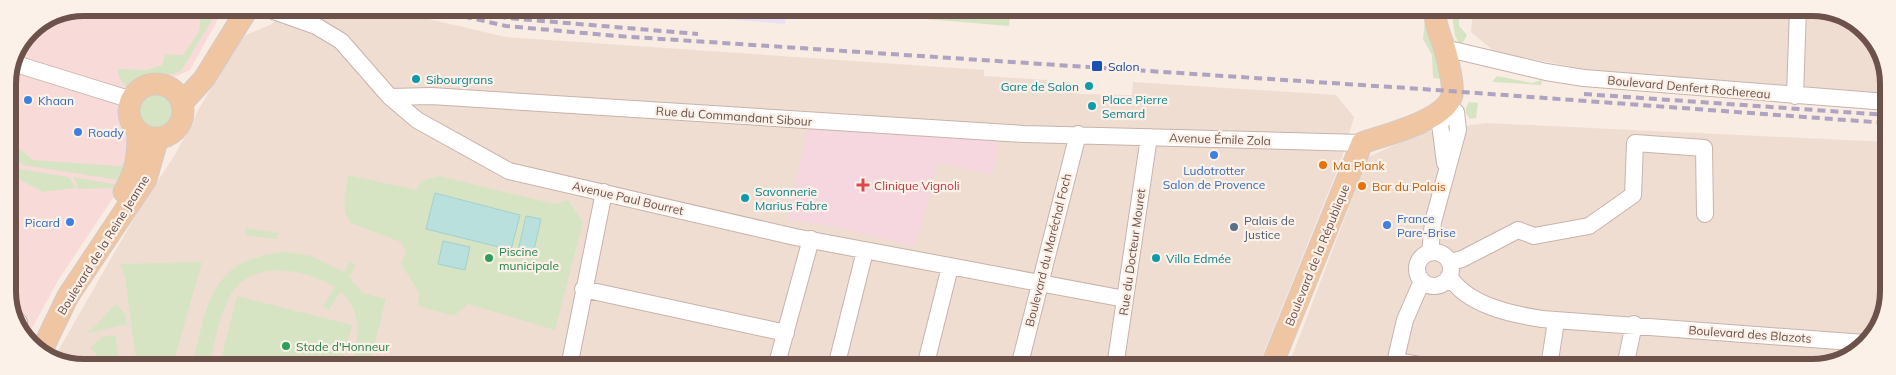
<svg xmlns="http://www.w3.org/2000/svg" width="1896" height="375" font-family="Mulish,sans-serif">
  <style>
    .residential { fill: #efddd2 }
    .commercial { fill: #f8dbd8 }
    .education { fill: #e9e0f5 }
    .medical { fill: #f6d7e0 }
    .green { fill: #d7e4c3 }
    .water { fill: #bae0de; stroke: #a2d0cf }
    .lines { fill: none; stroke-linecap: round; stroke-linejoin: round }
    .minor-casing { stroke: #c8b3ab; stroke-width: 18 }
    .major-casing { stroke: #d3cbc9; stroke-width: 23 }
    .minor { stroke: #fff; stroke-width: 16 }
    .major { stroke: #f0c5a2; stroke-width: 21 }
    .rail { stroke: #aea3c0; stroke-width: 4; stroke-dasharray: 8 5; stroke-linecap: butt }
    .transit-dot { fill: #1a4fb4; stroke: #fcf1e8; stroke-width: 2 }
    .culture-dot { fill: #0f9aa8; stroke: #fcf1e8; stroke-width: 2 }
    .shop-dot { fill: #3f7fe0; stroke: #fcf1e8; stroke-width: 2 }
    .food-dot { fill: #e8710a; stroke: #fcf1e8; stroke-width: 2 }
    .health-dot { fill: #e0444e; stroke: #fcf1e8; stroke-width: 2 }
    .service-dot { fill: #5c6f8a; stroke: #fcf1e8; stroke-width: 2 }
    .leisure-dot { fill: #2e9e5b; stroke: #fcf1e8; stroke-width: 2 }
    .labels { text-anchor: middle; dominant-baseline: central; stroke-width: 4.5; stroke-linejoin: round; paint-order: stroke }
    .transit-label { font-size: 12px; fill: #164399; stroke: #fcf1e8; text-anchor: start }
    .culture-label { font-size: 12px; fill: #0d838f; stroke: #fcf1e8; text-anchor: start }
    .street-label { font-size: 12px; fill: #6d524c; stroke: #fcf1e8 }
    .shop-label { font-size: 12px; fill: #366cbe; stroke: #fcf1e8; text-anchor: start }
    .food-label { font-size: 12px; fill: #c56008; stroke: #fcf1e8; text-anchor: start }
    .health-label { font-size: 12px; fill: #be3a42; stroke: #fcf1e8; text-anchor: start }
    .service-label { font-size: 12px; fill: #4e5e75; stroke: #fcf1e8; text-anchor: start }
    .leisure-label { font-size: 12px; fill: #27864d; stroke: #fcf1e8; text-anchor: start }
    .rim { fill: none; stroke: #6d524c; stroke-width: 6 }
  </style>
  <rect width="100%" height="100%" fill="#f9ece3"/>
  <!-- residential -->
  <path class="residential" d="M290 8H381L506 37 984 70V76L1047 80 1046 89 1079 92 1080 94 1132 95 1133 82 1336 95 1354 117 1341 161 1258 367H74L54 358 140 208 176 153 201 105 244 36 272 24Z
    M1473 8H1822L1866 30 1887 69V93L1605 73 1495 52 1471 32Z
    M1485 123 1887 142 1888 301 1862 348 1816 367H1288L1368 157 1421 133Z"/>
  <!-- commercial -->
  <path class="commercial" d="M85 8H224L190 70 117 103 120 126 132 146 117 192 59 279 27 337 10 310 8 84 30 30Z"/>
  <!-- education -->
  <path class="education" d="M599 8H786L785 24Z"/>
  <!-- medical -->
  <path class="medical" d="M808 127 998 141 992 175 937 162 920 232 914 246 827 225 788 220Z"/>
  <!-- green -->
  <path class="green" d="M202 8H216L215 15 181 71 173 74 143 75 127 86C121 82 117 76 118 69L147 70 162 65 165 54 183 55 199 32Z
    M809 8H868L867 12Z
    M891 8H1011L1009 26 890 16Z
    M1451 8H1459V26L1467 35 1461 46 1455 36Z
    M1426 11 1444 79 1433 78 1432 55 1423 39Z
    M1497 76 1532 83 1542 80 1541 85 1492 82Z
    M136 112a20 20 0 1 1 40 0a20 20 0 1 1-40 0Z
    M1469 102 1478 103 1476 118 1470 119C1464 112 1465 109 1469 102Z
    M19 148 33 160 119 166 129 162 120 182 112 179 23 165 17 161Z
    M15 165 20 169 69 177 76 188 43 192 13 176 12 168Z
    M348 175 417 190 421 181 439 176 555 204 568 200 583 222 555 330 468 304 454 316 418 306 419 293 401 264 406 252 401 242 351 223C340 208 346 192 348 175Z
    M73 177 119 185 118 188 78 189Z
    M245 228 278 233 277 239 245 235Z
    M287 252 311 256 344 272 350 262 356 265 349 277 363 293 386 299 369 367H352C358 342 364 310 340 292L329 310 323 306 335 287C304 269 252 258 230 296 218 317 215 344 209 367H192C208 303 209 258 287 252Z
    M202 262 172 367H158L153 354 146 367H137L125 277 120 264Z
    M237 296 352 325 341 367H219Z
    M116 304 125 314 127 324 89 333 88 330 92 329Z
    M115 335 120 367H108L90 348 102 337Z"/>
  <!-- water -->
  <path class="water" d="M435 193 520 215 511 250 426 229Z
    M526 216 541 219 533 254 518 251Z
    M443 241 470 247 465 270 438 264Z"/>
  <g class="lines">
    <defs>
      <path id="minor" d="M265 8 316 26 341 41 390 97 417 120 509 171 795 237 1125 299
        M1453 50 1546 72 1584 78 1887 102
        M16 64 132 100
        M1795 96 1798 8
        M390 97 431 96 1024 134 1362 143
        M1445 163 1440 124 1451 106
        M1417 269a17 17 0 1 1 34 0a17 17 0 1 1-34 0Z
        M1430 253 1433 222 1458 130 1456 112
        M1450 262 1462 259 1518 230 1534 236 1589 226 1633 195 1635 143 1704 148 1705 214
        M1449 276C1467 305 1510 314 1542 319L1865 343
        M583 289 786 333
        M16 320 19 322
        M1395 361 1432 367
        M569 367 604 192
        M776 367 811 239
        M836 367 865 251
        M925 367 950 267
        M1019 367 1078 134
        M1115 367 1149 137
        M1394 367 1405 320 1422 281
        M1549 367 1556 321
        M1625 367 1634 324"/>
      <path id="major" d="M129 111a27 27 0 1 1 54 0a27 27 0 1 1-54 0Z
        M182 103 204 79 248 8
        M124 192C137 170 138 155 138 131
        M41 352 68 296 146 179 156 144 160 138
        M1271 367 1362 143C1384 135 1446 121 1452 95 1454 83 1449 68 1447 57 1443 39 1434 27 1435 8"/>
    </defs>
    <!-- minor casing -->
    <use href="#minor" class="minor-casing"/>
    <!-- major casing -->
    <use href="#major" class="major-casing"/>
    <!-- minor -->
    <use href="#minor" class="minor"/>
    <!-- major -->
    <use href="#major" class="major"/>
    <!-- rail -->
    <path class="rail" d="M426 8 506 26 617 36 1422 89 1887 123
      M460 8 507 18 698 34
      M1584 94 1887 115"/>
  </g>
  <!-- markers -->
  <rect class="transit-dot" x="1091" y="60" width="12" height="12" rx="2.5"/>
  <g class="culture-dot">
    <circle cx="416" cy="79" r="5"/>
    <circle cx="1089" cy="86" r="5"/>
    <circle cx="1092" cy="106" r="5"/>
    <circle cx="745" cy="198" r="5"/>
    <circle cx="1156" cy="258" r="5"/>
  </g>
  <g class="shop-dot">
    <circle cx="28" cy="100" r="5"/>
    <circle cx="78" cy="132" r="5"/>
    <circle cx="1214" cy="155" r="5"/>
    <circle cx="70" cy="222" r="5"/>
    <circle cx="1387" cy="225" r="5"/>
  </g>
  <g class="food-dot">
    <circle cx="1323" cy="165" r="5"/>
    <circle cx="1362" cy="186" r="5"/>
  </g>
  <path class="health-dot" d="M860.5 177.5h5v5h5v5h-5v5h-5v-5h-5v-5h5z"/>
  <circle class="service-dot" cx="1234" cy="227" r="5"/>
  <g class="leisure-dot">
    <circle cx="489" cy="258" r="5"/>
    <circle cx="286" cy="346" r="5"/>
  </g>
  <g class="labels">
    <!-- transit labels -->
    <g class="transit-label">
      <text x="1108" y="66">Salon</text>
    </g>
    <!-- culture labels -->
    <g class="culture-label">
      <text x="426" y="79">Sibourgrans</text>
      <text x="1079" y="86" text-anchor="end">Gare de Salon</text>
      <text x="1102" y="99">Place Pierre<tspan x="1102" dy="14">Semard</tspan></text>
      <text x="755" y="191">Savonnerie<tspan x="755" dy="14">Marius Fabre</tspan></text>
      <text x="1166" y="258">Villa Edmée</text>
    </g>
    <!-- street labels -->
    <g class="street-label">
      <text transform="translate(1689 87) rotate(5)">Boulevard Denfert Rochereau</text>
      <text transform="translate(734 116) rotate(4)">Rue du Commandant Sibour</text>
      <text transform="translate(1220 139) rotate(2)">Avenue Émile Zola</text>
      <text transform="translate(628 198) rotate(13)">Avenue Paul Bourret</text>
      <text transform="translate(103 245) rotate(-58)">Boulevard de la Reine Jeanne</text>
      <text transform="translate(1048 250) rotate(-76)">Boulevard du Maréchal Foch</text>
      <text transform="translate(1132 252) rotate(-82)">Rue du Docteur Mouret</text>
      <text transform="translate(1317 255) rotate(-68)">Boulevard de la République</text>
      <text transform="translate(1750 334) rotate(4)">Boulevard des Blazots</text>
    </g>
    <!-- shop labels -->
    <g class="shop-label">
      <text x="38" y="100">Khaan</text>
      <text x="88" y="132">Roady</text>
      <text x="1214" y="170" text-anchor="middle">Ludotrotter<tspan x="1214" dy="14">Salon de Provence</tspan></text>
      <text x="1397" y="218">France<tspan x="1397" dy="14">Pare-Brise</tspan></text>
      <text x="60" y="222" text-anchor="end">Picard</text>
    </g>
    <!-- food labels -->
    <g class="food-label">
      <text x="1333" y="165">Ma Plank</text>
      <text x="1372" y="186">Bar du Palais</text>
    </g>
    <!-- health labels -->
    <g class="health-label">
      <text x="874" y="185">Clinique Vignoli</text>
    </g>
    <!-- service labels -->
    <g class="service-label">
      <text x="1244" y="220">Palais de<tspan x="1244" dy="14">Justice</tspan></text>
    </g>
    <!-- leisure labels -->
    <g class="leisure-label">
      <text x="499" y="251">Piscine<tspan x="499" dy="14">municipale</tspan></text>
      <text x="296" y="346">Stade d'Honneur</text>
    </g>
  </g>
  <!-- crop -->
  <path d="M0 0H1896V375H0ZM84 16H1812A68 68 0 0 1 1880 84V291A68 68 0 0 1 1812 359H84A68 68 0 0 1 16 291V84A68 68 0 0 1 84 16Z" fill="#fcf1e8" fill-rule="evenodd"/>
  <path class="rim" d="M84 16H1812A68 68 0 0 1 1880 84V291A68 68 0 0 1 1812 359H84A68 68 0 0 1 16 291V84A68 68 0 0 1 84 16Z"/>
</svg>
